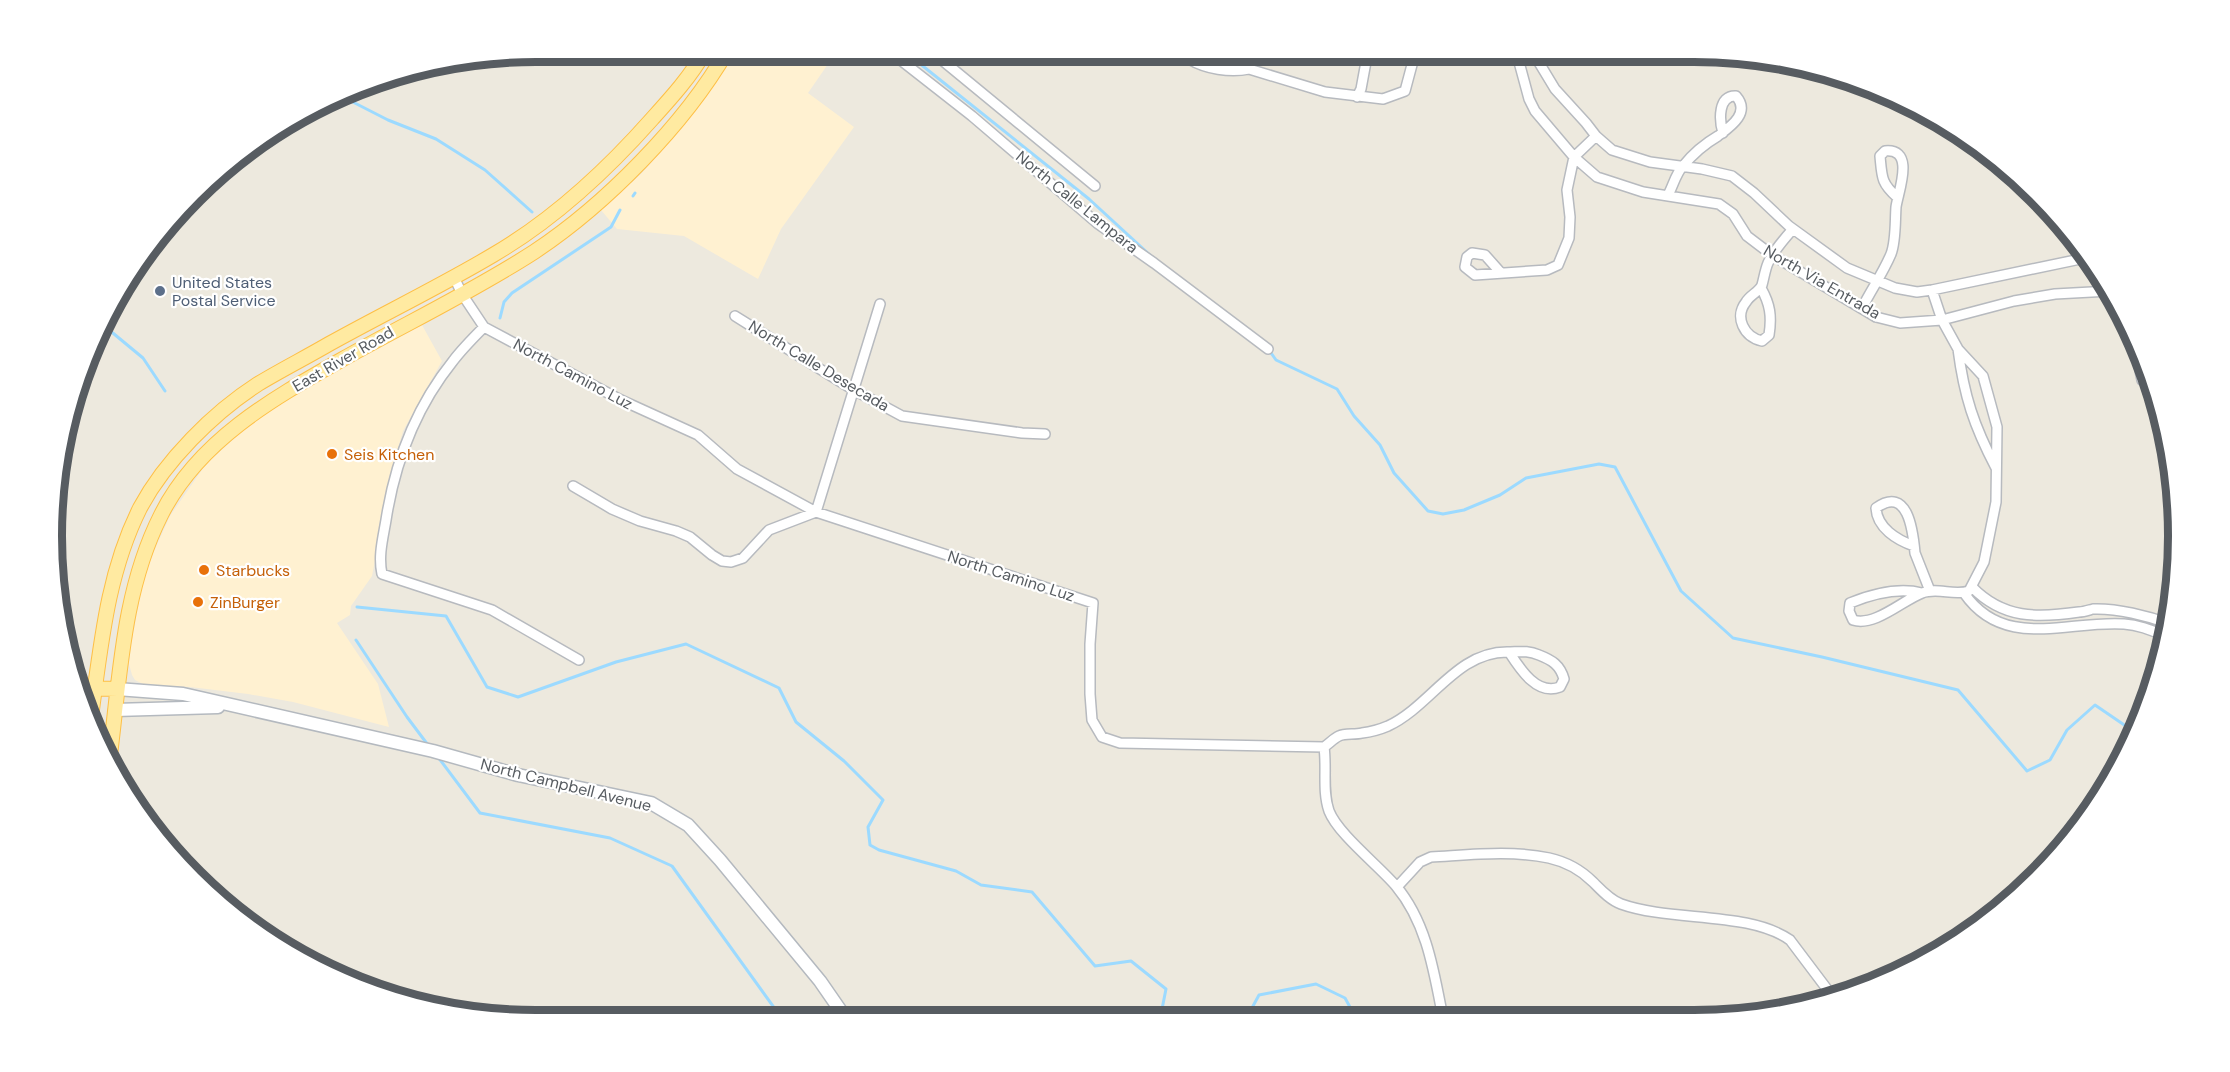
<svg xmlns="http://www.w3.org/2000/svg" width="2230" height="1072" font-family="'DM Sans',sans-serif">
  <style>
    .commercial { fill: #fff1d1 }
    .lines { fill: none; stroke-linecap: round; stroke-linejoin: round }
    .stream { stroke: #9cdaff; stroke-width: 3 }
    .street-casing { stroke: #b7babf; stroke-width: 12 }
    .secondary-casing { stroke: #b4b9bf; stroke-width: 15 }
    .primary-casing { stroke: #febf45; stroke-width: 16 }
    .street { stroke: #fff; stroke-width: 9 }
    .secondary { stroke: #fff; stroke-width: 12 }
    .primary { stroke: #ffeaa1; stroke-width: 14 }
    .service-dot { fill: #5c6f8a; stroke: #fff; stroke-width: 2 }
    .food-dot { fill: #e8710a; stroke: #fff; stroke-width: 2 }
    .labels { text-anchor: middle; dominant-baseline: central; stroke-width: 4.5; stroke-linejoin: round; paint-order: stroke }
    .street-label { font-size: 16px; fill: #575c61; stroke: #fff }
    .service-label { font-size: 16px; fill: #4e5e75; stroke: #fff; text-anchor: start }
    .food-label { font-size: 16px; fill: #c56008; stroke: #fff; text-anchor: start }
    .rim { fill: none; stroke: #575c61; stroke-width: 8 }
  </style>
  <rect width="100%" height="100%" fill="#ede9de"/>
  <!-- commercial -->
  <path class="commercial" d="M737 51H837L808 93 854 127 781 229 758 279 684 236 617 229 601 210 641 174 680 130Z
    M422 325 442 361 403 431 394 462 372 576 351 606 350 615 337 623 378 684 389 727 293 702 248 694 190 687 145 685 135 680 132 675 129 664 131 645 142 586 150 560 170 516 206 464 250 424 286 399Z"/>
  <g class="lines">
    <!-- stream -->
    <path class="stream" d="M904 51 1089 199 1151 256
      M343 97 388 120 436 139 485 170 532 212
      M633 196 635 193
      M500 318 504 302 512 293 611 227 620 210
      M102 324 143 358 165 391
      M1269 350 1276 360 1337 389 1354 416 1380 445 1394 473 1428 511 1443 514 1464 510 1500 495 1526 478 1599 464 1615 467 1681 591 1733 638 1822 657 1958 690 2027 771 2050 760 2067 730 2095 705 2136 733
      M357 607 446 616 487 687 518 697 616 662 686 644 779 688 796 722 844 761 883 800 868 827 870 845 879 850 956 871 981 885 1032 892 1095 966 1131 961 1166 989 1160 1019
      M356 640 407 717 428 745
      M438 757 480 813 610 838 672 866 783 1020
      M1246 1019 1259 995 1316 984 1345 998 1356 1018"/>
    <defs>
      <path id="street" d="M889 51 972 116 1097 223 1154 263 1268 349
        M931 51 1095 186
        M1189 51V59C1206 69 1230 73 1249 69
        M1220 51 1249 69 1325 92 1383 99 1405 91 1413 61 1403 51
        M1516 51 1529 99 1535 111 1574 157 1597 177 1643 192 1719 204 1733 214 1747 236 1772 255 1876 317 1900 323 1942 320 2014 301 2055 294 2110 291
        M1532 51 1555 89 1586 123 1596 136 1612 150 1650 162 1702 169 1732 176 1754 193 1789 226 1847 268 1895 288 1917 292 1932 290 2090 257
        M1357 97 1361 89 1368 51
        M1668 195C1673 186 1676 173 1683 166 1692 155 1706 143 1718 136 1730 127 1751 113 1736 96 1718 95 1719 120 1723 133
        M1501 273 1485 255 1472 253 1467 257 1465 267 1475 275 1547 270 1558 265 1569 238 1570 217 1567 190 1574 157 1596 136
        M454 277 462 294 484 327 621 400 698 435 737 469 816 512 1093 603 1090 644V694L1092 720 1102 737 1120 743 1324 747
        M1761 288C1770 304 1772 316 1769 335L1762 341C1744 337 1734 317 1746 302 1750 295 1759 292 1762 285 1764 278 1765 270 1768 263 1774 250 1784 239 1793 229
        M1862 308C1871 290 1883 273 1891 254 1896 241 1895 222 1896 207 1898 192 1916 148 1885 151L1880 156C1882 177 1881 183 1897 197
        M735 316 852 389 902 416 1022 433 1045 434
        M484 327C473 338 462 349 453 361 416 407 395 462 386 520 383 538 378 556 382 574L492 610 579 660
        M1958 349C1964 396 1974 426 1996 468
        M2142 351C2137 360 2140 370 2142 380L2152 383
        M573 486 612 509 640 521 676 531 690 537 712 555 722 561 731 562 743 558 769 530 816 512 880 304
        M1914 546C1897 540 1877 528 1876 508 1908 485 1913 531 1915 553L1930 591
        M1972 587C2003 619 2037 618 2079 612 2084 612 2089 610 2093 609 2117 608 2148 616 2170 624
        M1922 593C1898 587 1872 594 1850 603L1849 611 1853 620C1875 627 1903 600 1922 593 1937 587 1954 596 1969 591L1984 562 1996 502 1997 427 1983 376 1958 349 1942 320 1932 290
        M1964 593C2004 651 2067 620 2124 624 2140 625 2153 631 2168 637
        M1324 747C1329 744 1334 738 1339 736 1345 733 1355 735 1362 733 1370 732 1381 729 1388 726 1431 706 1456 652 1507 652 1519 652 1527 650 1539 655 1552 660 1560 665 1564 679L1560 687C1537 696 1520 669 1509 652
        M1324 747C1327 768 1322 791 1329 811 1338 834 1378 865 1396 886 1427 923 1434 972 1443 1018
        M1397 887 1420 862 1431 857C1469 855 1512 850 1549 858 1567 862 1580 869 1593 882 1601 890 1610 900 1621 904 1671 922 1749 911 1790 940L1833 997"/>
      <path id="secondary" d="M117 689 183 694 433 751 518 775 651 803 688 825 720 860 820 981 847 1020
        M115 710 218 707"/>
      <path id="primary" d="M82 688 117 689
        M91 717C101 645 107 574 140 508 165 461 213 413 258 384 281 370 305 358 329 344 383 314 439 287 493 255 553 220 606 171 652 119 671 98 691 76 705 51
        M109 763C120 679 122 592 161 515 198 441 272 399 341 360 405 324 472 292 534 252 605 205 684 125 727 51"/>
    </defs>
    <!-- street casing -->
    <use href="#street" class="street-casing"/>
    <!-- secondary casing -->
    <use href="#secondary" class="secondary-casing"/>
    <!-- primary casing -->
    <use href="#primary" class="primary-casing"/>
    <!-- street -->
    <use href="#street" class="street"/>
    <!-- secondary -->
    <use href="#secondary" class="secondary"/>
    <!-- primary -->
    <use href="#primary" class="primary"/>
  </g>
  <!-- markers -->
  <circle class="service-dot" cx="160" cy="291" r="6"/>
  <g class="food-dot">
    <circle cx="332" cy="454" r="6"/>
    <circle cx="204" cy="570" r="6"/>
    <circle cx="198" cy="602" r="6"/>
  </g>
  <g class="labels">
    <!-- street labels -->
    <g class="street-label">
      <text transform="translate(1077 202) rotate(39)">North Calle Lampara</text>
      <text transform="translate(1822 282) rotate(30)">North Via Entrada</text>
      <text transform="translate(343 359) rotate(-30)">East River Road</text>
      <text transform="translate(819 366) rotate(31)">North Calle Desecada</text>
      <text transform="translate(573 374) rotate(28)">North Camino Luz</text>
      <text transform="translate(1011 576) rotate(18)">North Camino Luz</text>
      <text transform="translate(566 785) rotate(14)">North Campbell Avenue</text>
    </g>
    <!-- service labels -->
    <g class="service-label">
      <text x="172" y="282">United States<tspan x="172" dy="18">Postal Service</tspan></text>
    </g>
    <!-- food labels -->
    <g class="food-label">
      <text x="344" y="454">Seis Kitchen</text>
      <text x="216" y="570">Starbucks</text>
      <text x="210" y="602">ZinBurger</text>
    </g>
  </g>
  <!-- crop -->
  <path d="M0 0H2230V1072H0ZM536 62H1694A474 474 0 0 1 2168 536V536A474 474 0 0 1 1694 1010H536A474 474 0 0 1 62 536V536A474 474 0 0 1 536 62Z" fill="#fff" fill-rule="evenodd"/>
  <path class="rim" d="M536 62H1694A474 474 0 0 1 2168 536V536A474 474 0 0 1 1694 1010H536A474 474 0 0 1 62 536V536A474 474 0 0 1 536 62Z"/>
</svg>
